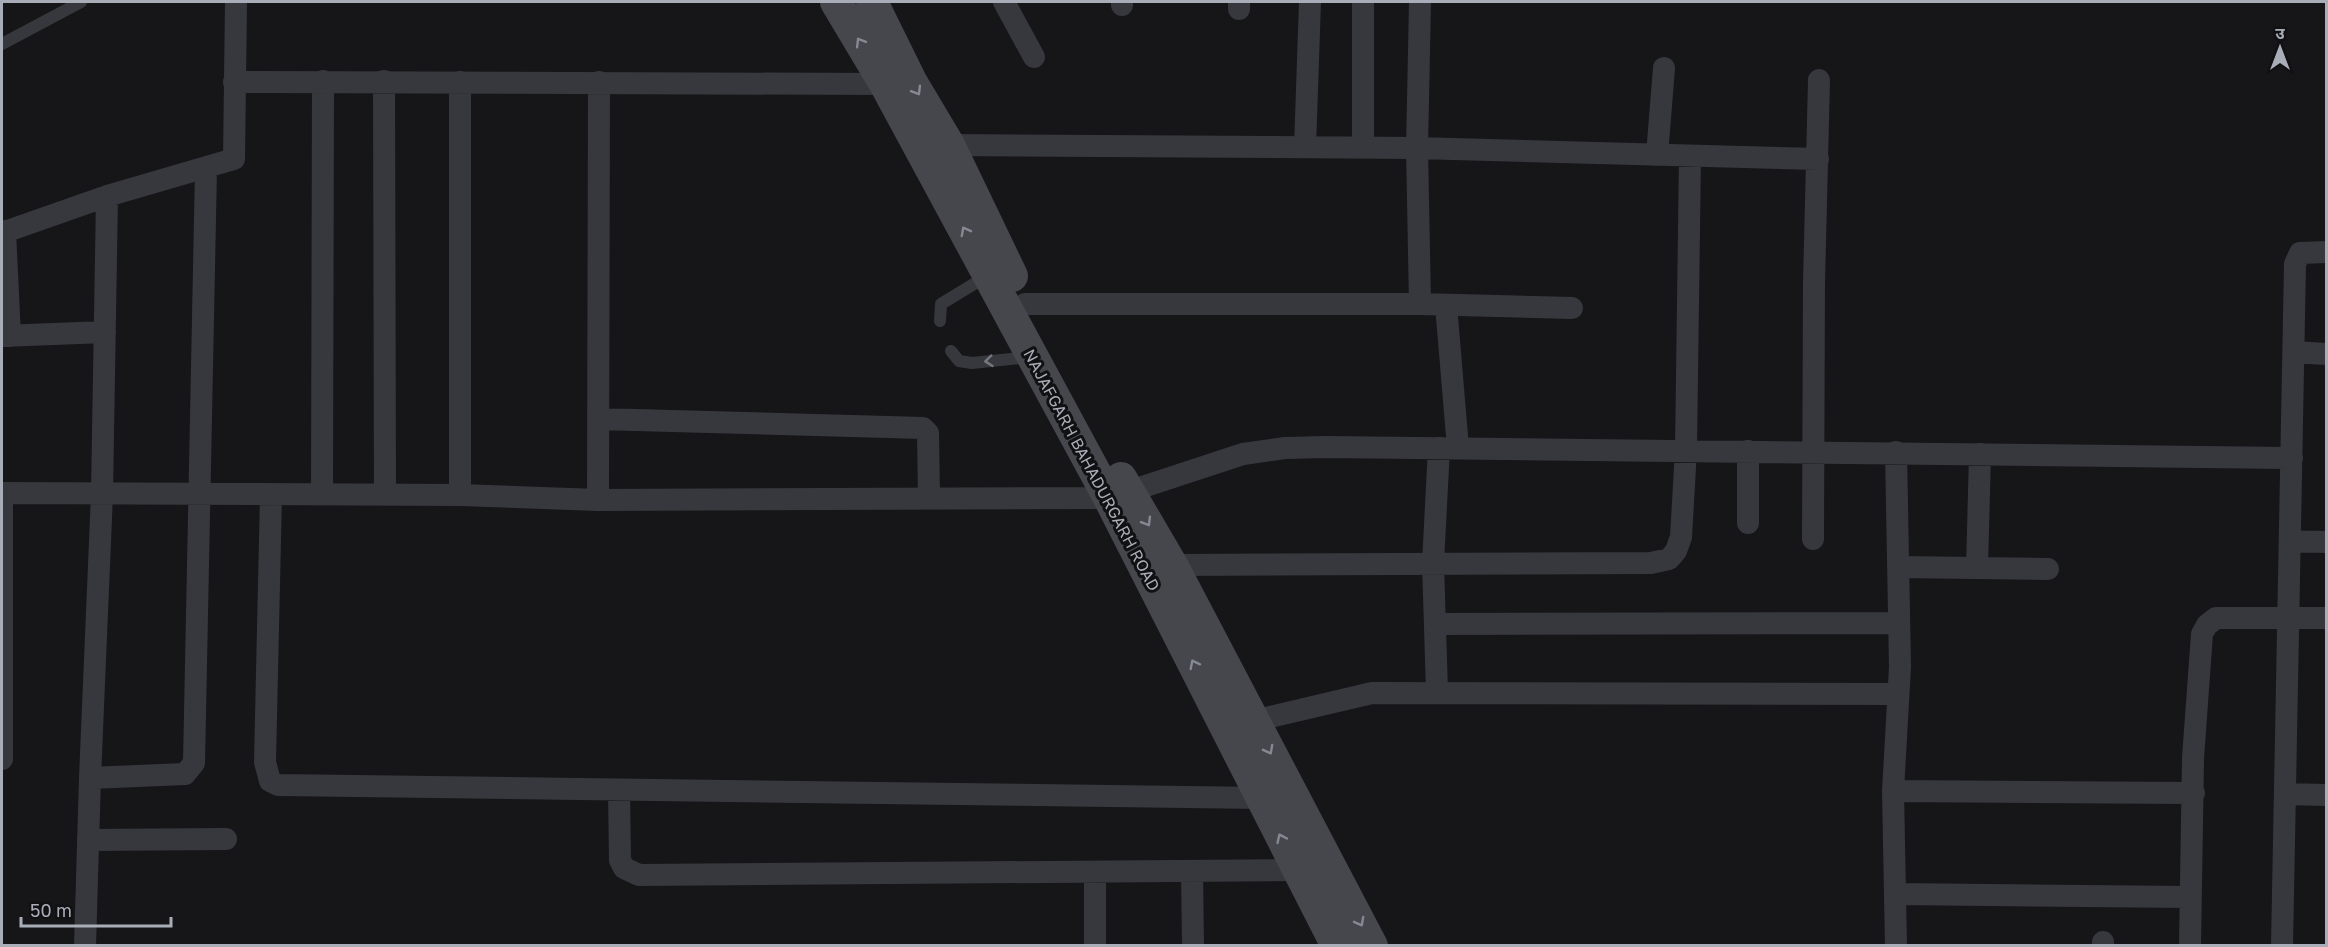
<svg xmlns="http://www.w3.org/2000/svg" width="2328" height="947" font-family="'Golos Text','Noto Sans Devanagari',sans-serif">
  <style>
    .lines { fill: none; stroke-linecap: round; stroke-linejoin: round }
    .service { stroke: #37383d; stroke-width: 12 }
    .minor { stroke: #37383d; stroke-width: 22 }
    .secondary { stroke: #45474d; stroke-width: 32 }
    .oneway { stroke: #858993 }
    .oneway2 { stroke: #757881 }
    .labels { text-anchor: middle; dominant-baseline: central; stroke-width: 6; stroke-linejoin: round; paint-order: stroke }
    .street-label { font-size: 16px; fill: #a8adb8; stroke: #111113 }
  </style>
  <rect width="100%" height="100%" fill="#161618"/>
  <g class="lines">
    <!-- service -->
    <path class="service" d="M2 44 81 2
      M940 321 941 304 987 276
      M951 351 959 361 972 363 1031 357"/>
    <!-- minor -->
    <path class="minor" d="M1004 2 1034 57
      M1363 2V147
      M1122 5V2
      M1239 9V2
      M384 81 385 495
      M234 82 885 84
      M949 145 1417 148 1818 159
      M1305 147 1310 2
      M1657 155 1664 68
      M5 231 10 336
      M2 233 107 196 234 159 236 2
      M1025 304H1420L1572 308
      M1420 304 1417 148 1420 2
      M1446 305 1458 448
      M2 336 105 332
      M2294 352 2326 354
      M599 419 923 428 928 433 929 497
      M1896 452 1900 667 1893 791 1896 946
      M2 493 460 495 598 500 1109 498 1243 454 1285 448 1326 447 2292 458
      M2 493V759
      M271 494 265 762 270 781 278 785 1262 798
      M322 494 323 81
      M460 495V82
      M598 500 599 82
      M1748 523V451
      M1813 539 1814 283 1819 80
      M2290 541 2326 542
      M1172 565 1651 563 1669 559 1676 551 1681 537 1686 450 1690 156
      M1898 567 2048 569
      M1977 568 1980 454
      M1435 624 1899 623
      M1437 692 1433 563 1439 448
      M1253 721 1372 693 1898 694
      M90 778 102 494 107 196
      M619 791 620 860 624 868 639 875 1296 870
      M1893 791 2194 793
      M2285 794 2326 795
      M88 840 226 839
      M1192 871 1193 946
      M1897 894 2190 897
      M85 946 90 778 185 774 194 763 206 169
      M1095 946V872
      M2103 946V942
      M2190 946 2193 758 2202 634 2207 625 2216 618H2326
      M2282 946 2295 264 2300 253 2326 252"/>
    <!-- secondary -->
    <path class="secondary" d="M836 2 885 84 1109 498 1337 946
      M872 2 912 83 949 145 1012 276
      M1121 478 1172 565 1372 946"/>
  </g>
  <!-- one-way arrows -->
  <defs><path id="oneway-chevron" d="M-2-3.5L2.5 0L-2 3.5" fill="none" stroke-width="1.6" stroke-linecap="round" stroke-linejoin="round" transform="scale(1.5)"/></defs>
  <g class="oneway">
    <use href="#oneway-chevron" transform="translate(860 42) rotate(-121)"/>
    <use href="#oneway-chevron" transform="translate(917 91) rotate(59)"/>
    <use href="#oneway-chevron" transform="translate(965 231) rotate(-118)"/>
    <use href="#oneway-chevron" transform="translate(1147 522) rotate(59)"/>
    <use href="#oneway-chevron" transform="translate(1194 664) rotate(-117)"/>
    <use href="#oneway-chevron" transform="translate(1269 750) rotate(62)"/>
    <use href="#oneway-chevron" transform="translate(1281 838) rotate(-115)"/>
    <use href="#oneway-chevron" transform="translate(1360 922) rotate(62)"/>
  </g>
  <use class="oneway2" href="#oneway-chevron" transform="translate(989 361) rotate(174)"/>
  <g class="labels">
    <!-- street labels -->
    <g class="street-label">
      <text transform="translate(1092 470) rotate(62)">NAJAFGARH BAHADURGARH ROAD</text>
    </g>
  </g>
  <!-- border -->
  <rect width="2328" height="947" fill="none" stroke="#a8adb8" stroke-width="6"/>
  <!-- north arrow -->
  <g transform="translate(2280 48)" stroke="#111113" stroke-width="4.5" paint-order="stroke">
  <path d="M0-4.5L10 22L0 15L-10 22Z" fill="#a8adb8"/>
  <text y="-9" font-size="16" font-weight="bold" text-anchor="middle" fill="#a8adb8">उ</text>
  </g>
  <!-- scale -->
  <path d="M21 917v9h150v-9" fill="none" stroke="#a8adb8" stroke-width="3"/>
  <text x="30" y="917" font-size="18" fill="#a8adb8" stroke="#111113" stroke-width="4.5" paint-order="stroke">50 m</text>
</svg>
